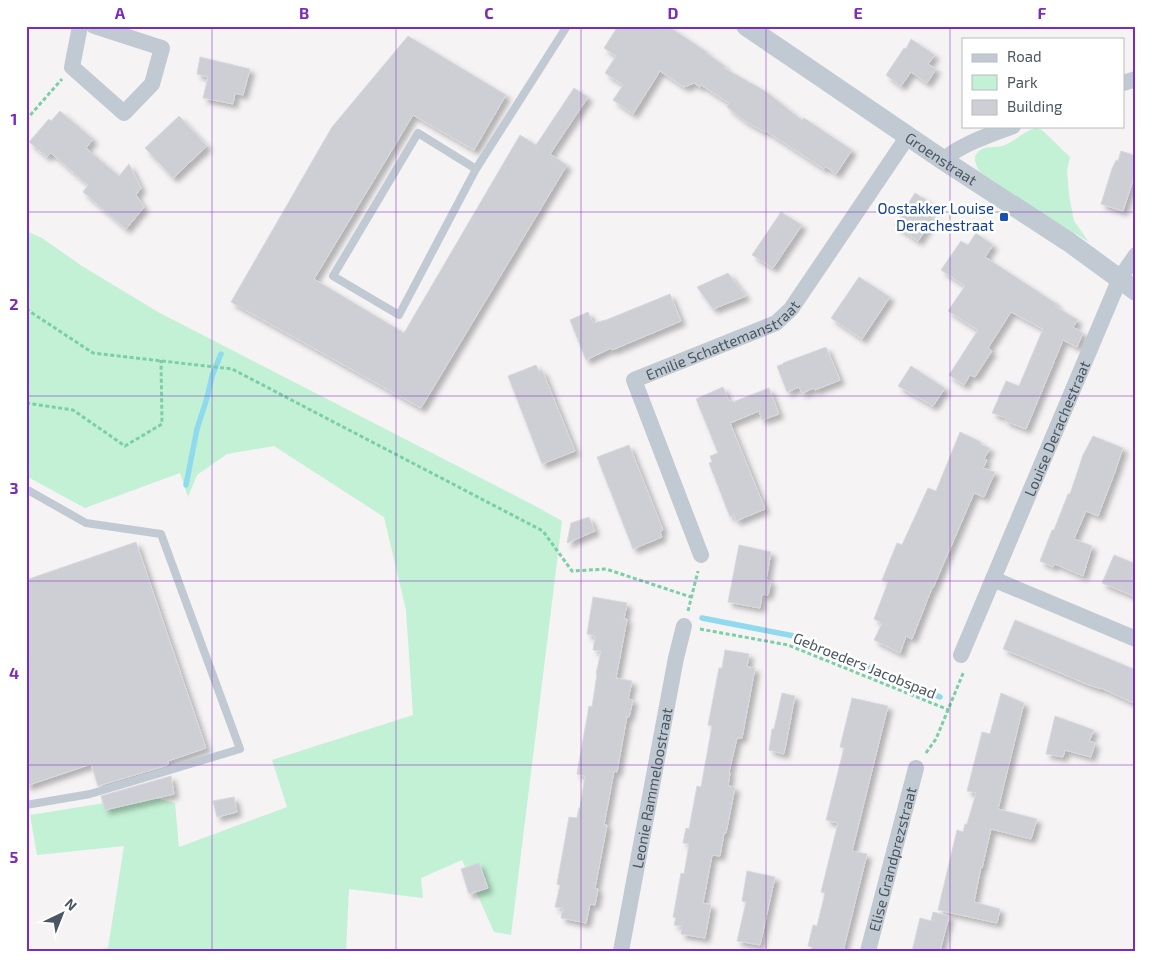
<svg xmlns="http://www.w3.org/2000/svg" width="1162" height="977" font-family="'Exo 2',sans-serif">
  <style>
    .green { fill: #c3f1d5 }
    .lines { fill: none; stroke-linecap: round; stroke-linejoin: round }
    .stream { stroke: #90daee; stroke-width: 5.5 }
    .building { fill: #cdcfd5; stroke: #d7d9de; filter: url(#shadow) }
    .path { stroke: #7ad0a6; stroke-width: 3; stroke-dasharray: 4 2.5; stroke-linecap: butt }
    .service { stroke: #c1cad2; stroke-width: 8 }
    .minor { stroke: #c1cad2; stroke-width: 16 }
    .tertiary { stroke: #c1cad2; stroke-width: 20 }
    .grid { fill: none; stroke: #7b2cbf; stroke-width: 1; stroke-opacity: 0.55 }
    .transit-dot { fill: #1a4fb4; stroke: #fff; stroke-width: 2 }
    .labels { text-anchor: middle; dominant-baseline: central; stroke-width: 5; stroke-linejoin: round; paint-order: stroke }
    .street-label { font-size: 15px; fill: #4a5661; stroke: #fff }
    .transit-label { font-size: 15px; fill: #164399; stroke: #fff; text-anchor: end }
    .neatline { fill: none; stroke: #7b2cbf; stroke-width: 2 }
    .grid-label { font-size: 16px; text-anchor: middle; font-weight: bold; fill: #7b2cbf }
  </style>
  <defs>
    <filter id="shadow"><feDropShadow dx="4.5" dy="4.5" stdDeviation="2.5" flood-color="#0004"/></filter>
  </defs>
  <rect width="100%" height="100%" fill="#f5f3f3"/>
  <!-- green -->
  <path class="green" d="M1036 128 1042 130 1070 157 1067 170 1069 195 1074 221 1089 242 1043 214 980 172C975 165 971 155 982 149 989 146 998 148 1005 145 1017 140 1024 131 1036 128Z
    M26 231 42 238 82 266 158 312 539 508 562 521 511 935 494 932 462 860 421 878 423 898 349 889 346 951H86L108 948 124 846 37 855 30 815 148 796 175 803 179 847 287 807 272 760 413 715 406 610 384 517 274 446 227 454 197 475 188 497 180 473 85 508 26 476Z"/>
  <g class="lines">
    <!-- stream -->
    <path class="stream" d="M186 485 197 429 207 398 212 376 221 354
      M702 618 794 636 940 697"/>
  </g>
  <!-- building -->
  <path class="building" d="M618 26H668L707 52 706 53 725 66 724 68 765 91 802 120 804 118 852 150 836 174 826 167 824 169 766 131 765 132 745 121 727 107 729 103 701 85 700 87 694 83 684 87 660 71 633 114 613 100 623 85 605 73 616 56 604 48Z
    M408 36 506 95 474 150 413 115 314 279 404 333 520 135 536 145 574 88 588 97 550 154 567 165 421 408 231 302 332 127Z
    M911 39 935 55 928 64 936 69 927 83 911 72 901 86 886 75 904 48 906 49Z
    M200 57 250 69 243 95 235 93 233 104 203 98 208 77 197 74Z
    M60 111 93 139 86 148 119 176 129 164 141 188 136 195 144 207 126 229 83 192 88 185 51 153 47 157 29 142 49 119 51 121Z
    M179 116 207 146 173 178 145 148Z
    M1121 151 1136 156V171L1123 211 1101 204 1112 169 1116 160 1118 161Z
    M915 193 928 201 923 209 934 217 918 241 894 225Z
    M781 212 802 225 773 268 752 255Z
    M976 233 993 245 985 257 1057 304 1055 306 1078 320 1073 327 1083 333 1077 347 1063 340 1026 429 1005 421 1006 418 992 413 1006 381 1019 386 1043 329 1011 312 988 348 992 351 975 377 970 375 964 385 949 375 978 330 948 311 965 286 941 270 961 241 968 245Z
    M728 273 746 296 713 309 697 287Z
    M859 277 890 297 862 339 831 318Z
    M670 294 681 321 612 350 611 348 586 360 570 320 588 312 593 323 606 320Z
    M826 347 840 380 815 390 814 388 802 393 799 387 787 392 777 366 783 364V363Z
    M536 365 539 371 542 370 575 451 542 464 508 376Z
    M911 366 945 388 933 406 898 386Z
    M723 387 729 401 732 400 733 402 769 388 779 414 762 420 759 411 730 423 765 509 736 521 734 515 730 517 709 463 712 462 710 456 718 453 696 399Z
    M960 432 981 442 980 444 990 448 984 459 987 460 983 468 995 472 984 497 974 493 933 588H932L912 639 906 636 900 653 874 640 882 623 874 619 888 582 882 580 897 543 902 545 928 488 936 491Z
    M1093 436 1123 448 1116 469 1098 516 1086 511 1074 539 1092 546 1083 576 1055 564 1053 567 1040 561 1052 530H1054L1068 494H1070L1083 455Z
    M629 445 663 530 660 532 662 537 633 549 597 457Z
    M589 517 595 531 567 543 571 523Z
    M136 542 206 748 168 761V765L98 786 91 764 26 786V580Z
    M739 545 771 552 766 580 771 581 768 595 762 594 760 608 728 602Z
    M1114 555 1136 564V597L1102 583Z
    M593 597 627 603 624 619H627L616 678 632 681 628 699 633 700 629 717 627 716 617 772 614 771 604 825H607L595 888 598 889 595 905 590 904 586 923 561 918 563 908 555 907 560 885 557 884 569 817 577 818 579 808H580L585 776 577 774 589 706 592 707 597 674H596L601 651 593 650 595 636 587 634Z
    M1015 620 1136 670V704L1101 688V689L1089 685 1003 649Z
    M725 650 749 654 747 667 755 668 742 738H737L729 772 730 773 728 786 735 787 726 833H724L720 856 712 855 703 903 711 905 705 938 681 934 682 926 674 925 676 918 673 917 681 873 684 874 689 844 683 843 686 828 689 829 697 786 701 787 712 726 708 725 719 668H722Z
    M782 693 795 696 784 754 769 750 772 729H774Z
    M1001 693 1024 703 998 809 1037 819 1031 839 991 829 982 868 981 867 974 902 1000 909 997 923 938 910 957 830 963 832 965 824H967L976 793 967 791 982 732 990 734Z
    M852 698 888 706 852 851 867 854 843 951H811L812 947 808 946 813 925 817 926 825 893 821 892 838 823 826 820 844 748 840 747Z
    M1055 716 1094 730 1089 741 1095 743 1091 757 1065 750 1063 757 1046 754Z
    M171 776 174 794 105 810 101 796Z
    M234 797 237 812 217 817 213 801Z
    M479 863 488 888 469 894 461 869Z
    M747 871 775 877 760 945 737 941 746 902 742 901Z
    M933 912 949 916 940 951H912L920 918 931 921Z"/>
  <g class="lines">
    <!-- path -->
    <path class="path" d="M26 120 62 79
      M26 309 93 353 232 369 543 531 572 571 606 569 691 597
      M26 403 73 410 125 446 162 424 161 360
      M688 611 698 571
      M700 629 788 645 949 710
      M926 753 936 739 964 671"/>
    <!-- service -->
    <path class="service" d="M476 169 418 133 333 276 399 315 476 169 567 26
      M26 489 86 523 161 534 240 749 90 794 26 805"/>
    <!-- minor -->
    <g class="minor">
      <path d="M80 26 72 67 124 113 152 84 162 48 94 26"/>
      <path d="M1123 83 1136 79"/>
      <path d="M943 160C963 143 988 136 1013 126"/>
      <path id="s1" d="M701 555 634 380 776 323 791 309 908 136"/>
      <path d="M993 579 1136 639"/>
      <path id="s2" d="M961 655 1120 278 1136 255"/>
      <path id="s3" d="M621 951 676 658 684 626"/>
      <path id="s4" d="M868 951 916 768"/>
    </g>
    <!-- tertiary -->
    <path class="tertiary" id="s5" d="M746 26 943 160 1069 242 1136 291"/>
  </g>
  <!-- grid -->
  <path class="grid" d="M212 26V951M396 26V951M581 26V951M766 26V951M950 26V951M26 212H1136M26 396H1136M26 581H1136M26 765H1136"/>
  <!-- markers -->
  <rect class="transit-dot" x="999" y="212" width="10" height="10" rx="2.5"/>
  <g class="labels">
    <!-- street labels -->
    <g class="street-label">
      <text stroke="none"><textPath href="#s5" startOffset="236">Groenstraat</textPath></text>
      <text stroke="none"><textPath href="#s1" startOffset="285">Emilie Schattemanstraat</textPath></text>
      <text stroke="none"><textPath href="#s2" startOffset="246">Louise Derachestraat</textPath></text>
      <text transform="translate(865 665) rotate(22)">Gebroeders Jacobspad</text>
      <text stroke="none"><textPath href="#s3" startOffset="166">Leonie Rammeloostraat</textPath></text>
      <text stroke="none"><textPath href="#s4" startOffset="95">Elise Grandprezstraat</textPath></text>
    </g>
    <!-- transit labels -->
    <g class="transit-label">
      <text x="994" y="208">Oostakker Louise<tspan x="994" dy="17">Derachestraat</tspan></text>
    </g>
  </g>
  <!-- border -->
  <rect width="1162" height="977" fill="none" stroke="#ffffff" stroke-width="55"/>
  <!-- legend -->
  <rect x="962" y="38" width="162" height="90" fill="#ffffff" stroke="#b7bbc0"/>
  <rect x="972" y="54" width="25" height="8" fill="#c1cad2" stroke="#b7bbc0"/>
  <text x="1007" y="62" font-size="15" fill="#4a5661">Road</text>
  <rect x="972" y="75" width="25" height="15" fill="#c3f1d5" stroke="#b7bbc0"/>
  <text x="1007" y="88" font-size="15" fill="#4a5661">Park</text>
  <rect x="972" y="100" width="25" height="15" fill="#cdcfd5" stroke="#b7bbc0"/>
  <text x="1007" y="112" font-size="15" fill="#4a5661">Building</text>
  <!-- north arrow -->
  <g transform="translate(62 914) rotate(43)" stroke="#ffffff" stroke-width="4" paint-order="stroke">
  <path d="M0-4L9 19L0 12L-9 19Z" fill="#4a5661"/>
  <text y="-8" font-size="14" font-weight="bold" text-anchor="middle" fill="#4a5661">N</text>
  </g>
  <rect x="28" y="28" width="1106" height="922" class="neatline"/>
  <g class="grid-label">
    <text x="120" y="19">A</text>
    <text x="304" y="19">B</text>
    <text x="489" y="19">C</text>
    <text x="673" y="19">D</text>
    <text x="858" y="19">E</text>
    <text x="1042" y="19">F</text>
    <text x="14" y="125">1</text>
    <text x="14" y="310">2</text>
    <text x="14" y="494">3</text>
    <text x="14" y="679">4</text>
    <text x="14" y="863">5</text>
  </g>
</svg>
